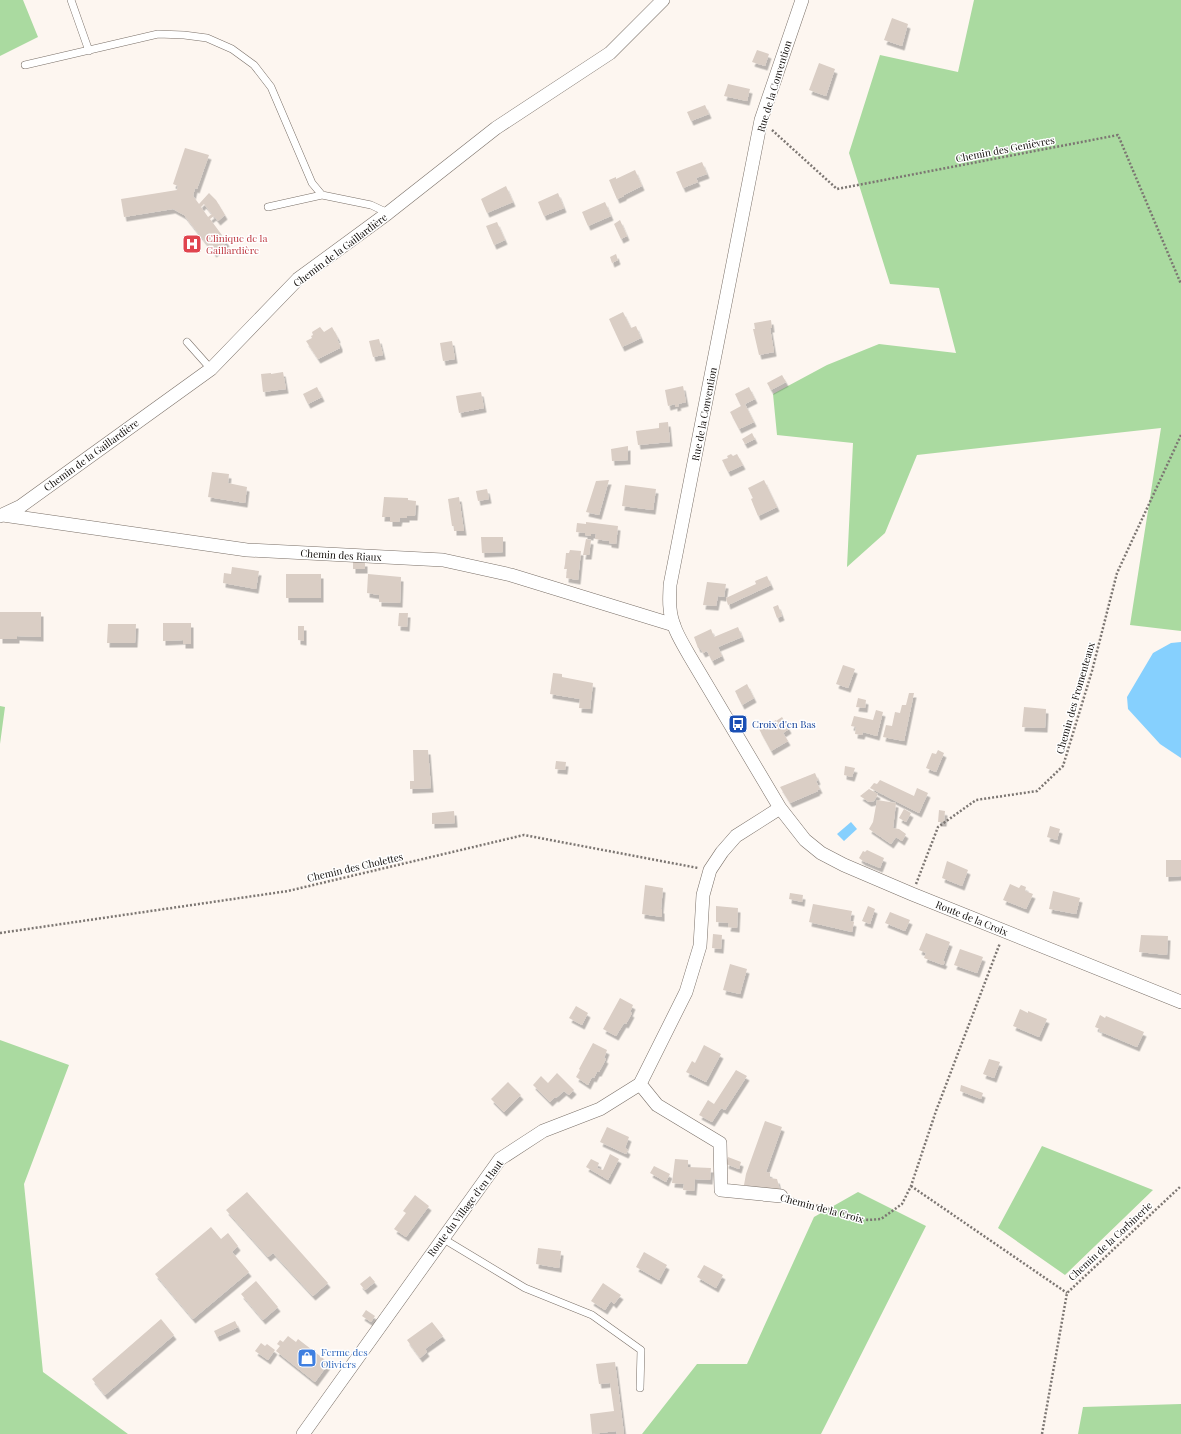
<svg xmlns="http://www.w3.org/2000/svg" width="1181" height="1434" font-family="'Playfair Display',serif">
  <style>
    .green { fill: #aadaa0 }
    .water { fill: #86d0fe }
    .building { fill: #dacec5; fill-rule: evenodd; filter: url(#shadow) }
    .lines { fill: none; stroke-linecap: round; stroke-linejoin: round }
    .service-casing { stroke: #7a7068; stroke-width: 8 }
    .minor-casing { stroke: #7a7068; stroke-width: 14 }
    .path { stroke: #7c7672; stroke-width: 2.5; stroke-dasharray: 2 2; stroke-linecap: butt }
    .service { stroke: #fff; stroke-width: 7 }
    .minor { stroke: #fff; stroke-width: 13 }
    .labels { text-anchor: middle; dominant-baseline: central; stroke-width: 3; stroke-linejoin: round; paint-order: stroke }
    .street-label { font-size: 10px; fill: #100c09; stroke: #fff }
    .health-label { font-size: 10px; fill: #be3a42; stroke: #fff; text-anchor: start }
    .transit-label { font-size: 10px; fill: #164399; stroke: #fff; text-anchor: start }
    .shop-label { font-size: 10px; fill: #366cbe; stroke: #fff; text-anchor: start }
  </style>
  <defs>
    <filter id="shadow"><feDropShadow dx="2.5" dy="4.5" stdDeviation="0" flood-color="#0004"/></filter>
  </defs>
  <rect width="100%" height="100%" fill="#fdf6f0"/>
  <!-- green -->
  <path class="green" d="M0 0H23L38 37 0 56Z
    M974 0H1181V631L1130 625 1161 428 917 455 885 533 847 567 853 443 777 435 773 394 827 365 879 344 956 353 939 288 890 284 849 153 880 55 958 72Z
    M0 706 5 707 0 744Z
    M0 1040 69 1065 24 1184 43 1372 128 1434H0Z
    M1042 1146 1153 1190 1065 1275 998 1228Z
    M858 1192 926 1226 821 1434H642L697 1364H747L814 1217Z
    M1181 1404V1434H1078L1083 1407Z"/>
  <!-- water -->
  <path class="water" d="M1181 642V758L1160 744 1128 709 1127 697 1153 653 1171 643Z
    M851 822 857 829 844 841 837 834Z"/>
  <!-- building -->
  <path class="building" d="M892 18 908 24 902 46 884 40Z
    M757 50 769 54 765 66 752 62Z
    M819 63 835 69 826 96 809 90Z
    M728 84 750 89 747 101 724 96Z
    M705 105 709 114 691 121 687 112Z
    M185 148 209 155 197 189 195 188 193 196 199 204 209 193 216 200 225 215 218 221 214 216 210 219 227 242 214 253 184 215 173 209 124 217 121 199 177 190 178 186 173 184ZM204 204 212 214 208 217 201 207Z
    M702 162 707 174 696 178 698 182 683 188 676 172Z
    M635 170 642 186 624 195V196L617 199 609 180 616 177V179Z
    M506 186 513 202 487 213 481 199Z
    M558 193 564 208 544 216 538 202Z
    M605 202 611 216 588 226 582 212Z
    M620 220 627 236 621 239 614 224Z
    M497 222 505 240 494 245 486 226Z
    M616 254 618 260 612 263 610 257Z
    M623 312 631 328 636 326 641 338 622 347 609 319Z
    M771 320 772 328H770L774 352 759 355 753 329H755L754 323Z
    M320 327 324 332 332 327 338 338 337 339 340 345V348L318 359 306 341 312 338 311 336 313 335 312 332Z
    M379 339 383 355 373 357 369 341Z
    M452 341 455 359 443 361 440 343Z
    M283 372 286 389 263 392 261 374 271 373V374Z
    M782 375 786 382 771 390 767 383Z
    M683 386 686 402 678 404 679 406 675 407V404L668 406 665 390Z
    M317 387 322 397 308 404 303 394Z
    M749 387 755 399 745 404 754 422 739 429 730 412 741 406 735 394Z
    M481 392 484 408 459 413 456 396Z
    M668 422 670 442 638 445 636 431 659 428V423Z
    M752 433 755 439 745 444 742 439Z
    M628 446V460L612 461 611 449Z
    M731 454 733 456 737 454 743 465 728 472 722 460 728 458 727 456Z
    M212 472 229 474 228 483 247 487 245 503 208 497Z
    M609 480 599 515 586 512 596 481Z
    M764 480 777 507 758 516 751 499 753 498 748 488Z
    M625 485 656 489 653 510 622 506Z
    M487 489 489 499 478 501 476 491Z
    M384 497 408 498V500L416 501 415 516H407V518H400L399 522H390V517H382Z
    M459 497 464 531H454V526H452L448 499Z
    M586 522 618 526 616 544 609 543V541L595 539 596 534H591V536L585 535V533L576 532 577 523 586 524Z
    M481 537H503V552L482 553Z
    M586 539 591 540 589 555H583Z
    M570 550 581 551 578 580 566 578 567 569H564L565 564 566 553H569Z
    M353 562H365V569H353Z
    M232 567 259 571 256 589 223 583 224 573 231 574Z
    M286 574H321V598H286Z
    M368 574 401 577 400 603 379 602V595L367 593Z
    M767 576 771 585 728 605 726 598 756 584 755 581Z
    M707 582 726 584 724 597 718 596 716 606 703 605Z
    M778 605 782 616 777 618 773 607Z
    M0 612H41V637L17 636V639H0Z
    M399 613H408L407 627 398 626Z
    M163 623H191V644H183V640L163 641Z
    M108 624H136L135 643H107Z
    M298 626H304V641L298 640Z
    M738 627 742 637 718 647 722 656 712 661 707 651 703 653 700 648H698L694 637 711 629 714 637Z
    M843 665 855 669 848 688 836 684Z
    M553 673 562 674V677L593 683 590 709 579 708 580 699 550 694Z
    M747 684 754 698 742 705 735 691Z
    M909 693H914L904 741 883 737 886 725 892 726 895 712 900 713 902 705H906Z
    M858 698 866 700 865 708 856 707Z
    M1024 707 1046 709 1045 728 1022 727Z
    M876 710 883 712 877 736 863 732 862 735 855 734 856 727 851 726 854 716 873 720Z
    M782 717 789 729 783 733 788 741 771 751 759 729 776 720V721Z
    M413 750H428L431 788 410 789V781H414Z
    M938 750 944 753 936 772 926 768 932 753 936 754Z
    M556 761 566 762 565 770 555 769Z
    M845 766 855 768 852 777 844 775Z
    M815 773 818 780 816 781 820 789 817 790 818 791 790 803 780 787Z
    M880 780 914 796 917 788 928 793 919 813 870 788 874 783 877 784Z
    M869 789 878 794 874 801 869 802 860 796Z
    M877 800 896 803 893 828 899 829 906 834 902 841 896 837 891 844 869 829 873 822Z
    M904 809 911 813 906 822 899 818Z
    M939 810 945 811 944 822H938Z
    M454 811 455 823 432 824V813Z
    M1050 826 1060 829 1057 840 1047 837Z
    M867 850 884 858 880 868 863 861 859 858 863 851 865 852Z
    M1166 860H1181V876L1166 877Z
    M947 861 968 870 962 886 942 878Z
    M1010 884 1019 888 1021 885 1026 887 1025 891 1033 894 1026 909 1003 900Z
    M645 885 663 888 661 909H662V917L642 914Z
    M1053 891 1080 898 1076 914 1049 909Z
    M790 893 803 895 802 902 789 899Z
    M813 904 852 911 850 921 854 922 852 932 809 922Z
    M716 906 738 908 737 928 728 927 729 923 716 922Z
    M868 906 875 909 870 924 862 921Z
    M890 912 910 920 905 931 885 923Z
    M926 933 950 942 943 961 945 962 943 965 924 958 926 953 919 950Z
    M713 934 722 935 721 949 712 948Z
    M1141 935 1168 936 1167 955 1139 952Z
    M960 949 983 957 977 973 954 965Z
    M730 964 747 969 740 994 723 990Z
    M620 998 633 1005 630 1012 632 1013 626 1024 624 1023 616 1036 603 1029Z
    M576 1006 588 1013 582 1025 569 1018Z
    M1020 1009 1028 1013V1011L1047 1019 1039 1037 1013 1026Z
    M1100 1015 1105 1018 1106 1016 1144 1032 1137 1047 1099 1031 1100 1029 1095 1027Z
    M593 1043 607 1050 604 1058 606 1059 599 1072H597L594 1078 592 1077 588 1085 576 1077 580 1070 579 1069Z
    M704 1045 721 1054 706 1082 686 1072 692 1061 695 1063Z
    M989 1059 1000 1062 994 1078 983 1074Z
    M736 1070 747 1076 725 1110 721 1108 712 1122 699 1115 708 1100 714 1104Z
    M557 1073 574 1090 569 1095 564 1091 556 1098 555 1097 550 1102 533 1085 541 1076 548 1083Z
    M508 1082 521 1095 504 1112 491 1099Z
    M961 1085 983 1093 981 1099 960 1091Z
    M765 1121 782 1127 766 1172 770 1173V1178L777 1179 780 1190 744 1185 746 1174Z
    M607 1127 629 1137 625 1148 628 1150 626 1154 600 1142Z
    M610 1154 619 1159 608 1180 586 1167 591 1159 599 1163 597 1168 603 1170Z
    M728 1157 741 1162 739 1169 726 1164Z
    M675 1159 688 1160V1167L711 1168 710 1180 695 1179 694 1191 683 1190 684 1184 672 1183Z
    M654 1166 670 1174 666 1182 650 1173Z
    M247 1192 328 1283 313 1296 273 1253 268 1257 226 1210Z
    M415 1195 429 1206 406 1237 394 1229 406 1213 403 1211Z
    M211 1227 221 1239 228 1233 238 1246 232 1252 249 1272 193 1319 155 1274Z
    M538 1248 561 1251 559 1268 536 1264Z
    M644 1252 667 1265 659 1280 636 1267Z
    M704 1265 723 1275 716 1288 697 1277Z
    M370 1276 375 1282 365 1290 360 1284Z
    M256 1281 278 1307 263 1320 241 1294Z
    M603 1283 621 1295 614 1304 611 1301 605 1310 591 1301Z
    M366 1310 375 1316 371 1322 362 1316Z
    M161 1319 174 1335 105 1395 92 1379Z
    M235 1321 238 1327 217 1337 214 1331Z
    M432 1322 443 1336 425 1349 427 1352 420 1358 407 1340Z
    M288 1336 296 1342 298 1339 329 1363 315 1382 276 1351 280 1346 277 1344 280 1340 283 1342Z
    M261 1343 265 1346 267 1344 275 1350 268 1360 255 1351Z
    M615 1362 624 1434H617L616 1431 592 1434 590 1414 614 1411 610 1383 599 1384 596 1364Z"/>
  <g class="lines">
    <defs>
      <path id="service" d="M71 0 89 51
        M25 65 158 34 184 35 207 38 232 49 254 65 271 87 312 183 322 195
        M268 207 322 195 371 205 388 213
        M187 342 211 369
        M442 1238 525 1288 592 1315 641 1350 640 1388"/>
      <path id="minor" d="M802 0 761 120 670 585C670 593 669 600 670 608 671 625 681 641 689 655L780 808 805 840 821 853 844 865 912 894 1181 1002
        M3 515 247 550 443 560 511 575 674 625
        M0 516 21 506 211 369 298 279 388 213 496 128 610 53 663 0
        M640 1084 657 1105 720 1143 721 1190 781 1196
        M303 1434 500 1159 543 1131 600 1109 640 1084 686 992 700 946 703 895 710 870 722 852 736 836 780 808"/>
    </defs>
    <!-- service casing -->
    <use href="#service" class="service-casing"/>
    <!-- minor casing -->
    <use href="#minor" class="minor-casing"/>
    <!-- path -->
    <path class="path" d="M772 130 837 189 1118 135 1181 284
      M916 884 938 827 976 800 1037 791 1063 766 1092 671 1117 573 1181 435
      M0 933 288 891 524 835 698 868
      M911 1186 1067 1293
      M793 1199 868 1220 881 1219 902 1204 911 1186 936 1111 1000 943
      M1042 1434 1067 1293 1181 1186"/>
    <!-- service -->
    <use href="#service" class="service"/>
    <!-- minor -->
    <use href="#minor" class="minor"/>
  </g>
  <!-- icons -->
  <defs>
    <symbol id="hospital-square" viewBox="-11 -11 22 22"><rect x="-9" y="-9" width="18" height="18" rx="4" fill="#e0444e" stroke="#fff"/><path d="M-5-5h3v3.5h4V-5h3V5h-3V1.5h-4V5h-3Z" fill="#fff"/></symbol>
    <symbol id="bus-square" viewBox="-11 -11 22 22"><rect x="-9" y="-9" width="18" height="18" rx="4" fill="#1a4fb4" stroke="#fff"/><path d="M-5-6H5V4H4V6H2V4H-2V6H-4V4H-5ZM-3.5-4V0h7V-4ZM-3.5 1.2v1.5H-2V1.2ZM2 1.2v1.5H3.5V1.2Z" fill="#fff"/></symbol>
    <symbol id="shop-square" viewBox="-11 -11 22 22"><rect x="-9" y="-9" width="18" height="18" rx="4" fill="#3f7fe0" stroke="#fff"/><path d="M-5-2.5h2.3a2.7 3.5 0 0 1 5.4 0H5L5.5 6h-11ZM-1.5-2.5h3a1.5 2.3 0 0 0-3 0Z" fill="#fff"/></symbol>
  </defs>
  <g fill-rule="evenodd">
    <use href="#hospital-square" x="181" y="233" width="22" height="22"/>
    <use href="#bus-square" x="727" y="713" width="22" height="22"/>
    <use href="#shop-square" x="296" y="1347" width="22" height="22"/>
  </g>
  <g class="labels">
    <!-- street labels -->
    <g class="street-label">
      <text transform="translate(774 86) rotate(-73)">Rue de la Convention</text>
      <text transform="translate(1005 149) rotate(-11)">Chemin des Genièvres</text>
      <text transform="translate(340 250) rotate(-37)">Chemin de la Gaillardière</text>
      <text transform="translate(704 414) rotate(-79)">Rue de la Convention</text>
      <text transform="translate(91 455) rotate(-36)">Chemin de la Gaillardière</text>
      <text transform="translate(341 555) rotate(3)">Chemin des Riaux</text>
      <text transform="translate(1075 698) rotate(-74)">Chemin des Fromenteaux</text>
      <text transform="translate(355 867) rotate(-13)">Chemin des Cholettes</text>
      <text transform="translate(972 918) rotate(22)">Route de la Croix</text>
      <text transform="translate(465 1208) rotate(-53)">Route du Village d'en Haut</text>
      <text transform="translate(822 1208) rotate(15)">Chemin de la Croix</text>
      <text transform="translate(1110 1241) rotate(-43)">Chemin de la Corbinerie</text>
    </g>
    <!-- health labels -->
    <g class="health-label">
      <text x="206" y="238">Clinique de la<tspan x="206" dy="12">Gaillardière</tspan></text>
    </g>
    <!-- transit labels -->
    <g class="transit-label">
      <text x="752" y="724">Croix d'en Bas</text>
    </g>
    <!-- shop labels -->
    <g class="shop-label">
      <text x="321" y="1352">Ferme des<tspan x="321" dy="12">Oliviers</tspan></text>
    </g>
  </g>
</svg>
